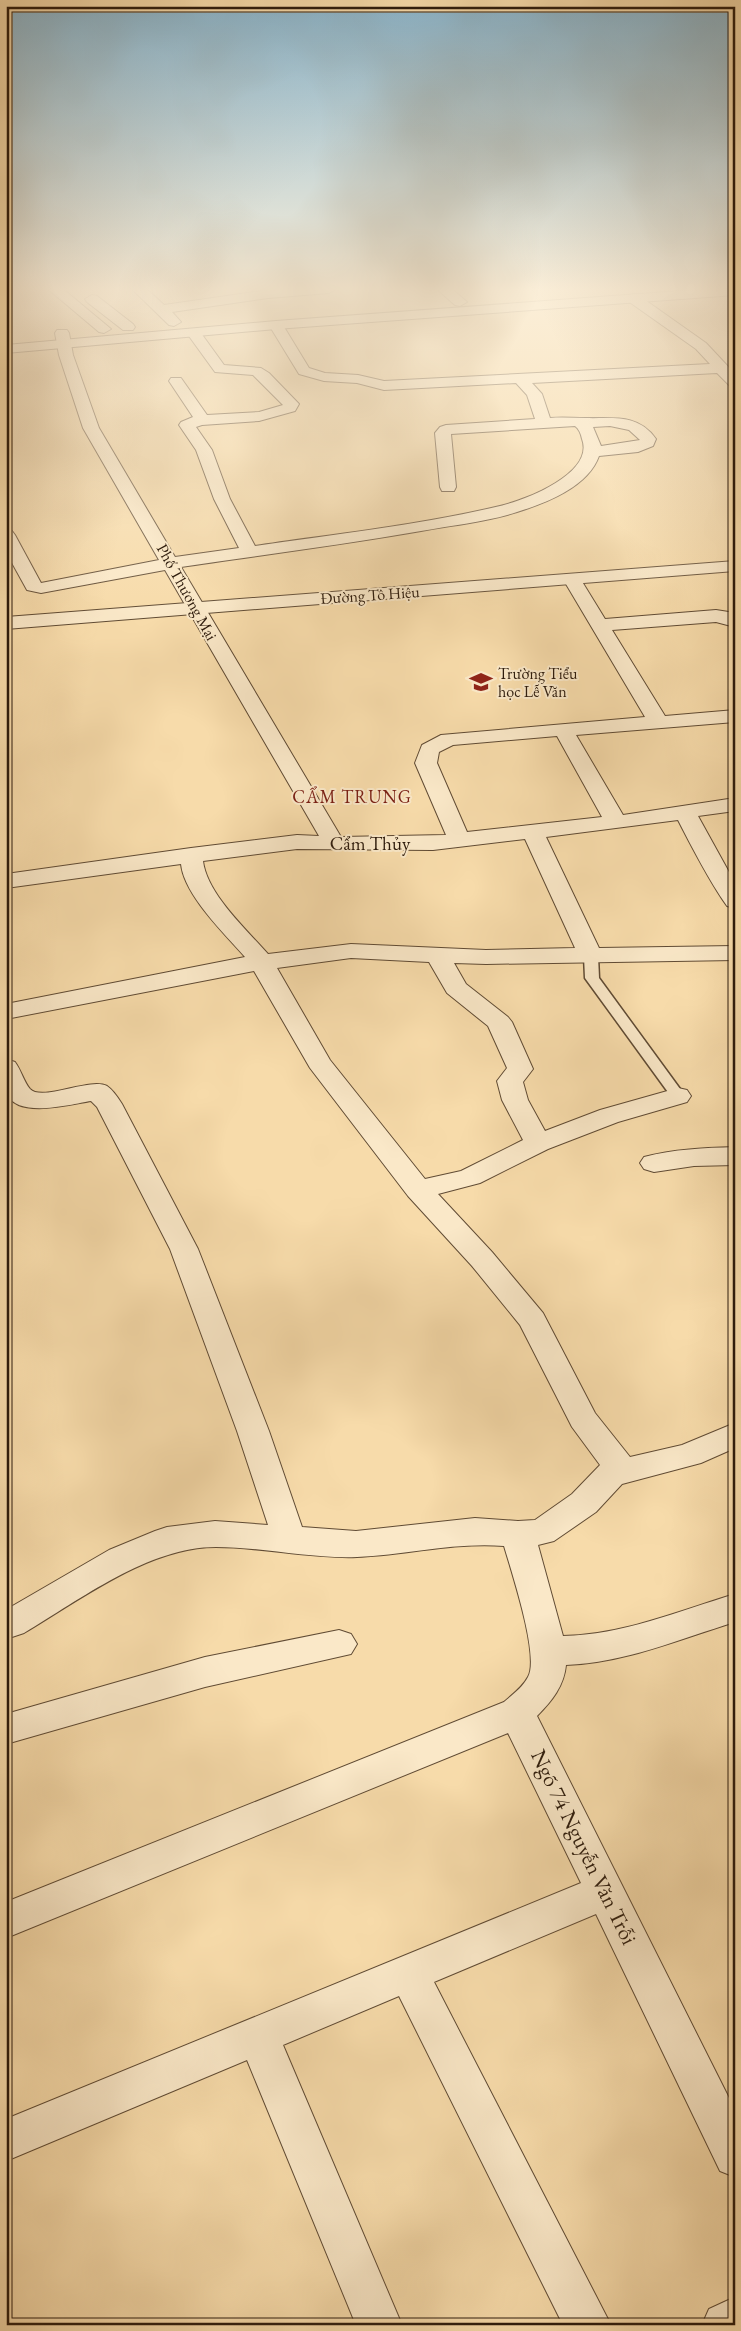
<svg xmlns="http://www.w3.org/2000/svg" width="741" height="2331" font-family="'EB Garamond',serif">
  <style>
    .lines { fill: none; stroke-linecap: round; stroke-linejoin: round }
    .service-casing { stroke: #604b34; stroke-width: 3 }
    .minor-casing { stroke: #604b34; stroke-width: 2 }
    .tertiary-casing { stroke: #604b34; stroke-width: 2 }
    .service { fill: #fae8c8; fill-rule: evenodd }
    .minor { fill: #fae8c8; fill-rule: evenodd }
    .tertiary { fill: #fae8c8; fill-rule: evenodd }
    .labels { text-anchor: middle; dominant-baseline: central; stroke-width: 4; stroke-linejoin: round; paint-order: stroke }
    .far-street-label { font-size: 16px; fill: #2d1b0c; stroke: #fae8c8 }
    .far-poi-label { font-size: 16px; fill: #2d1b0c; stroke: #fae8c8; text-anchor: start }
    .far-quarter-label { font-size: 18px; letter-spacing: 1px; fill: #7a1f14; stroke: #fae8c8 }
    .street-label { font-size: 19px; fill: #2d1b0c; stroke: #fae8c8 }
    .near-street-label { font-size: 22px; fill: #2d1b0c; stroke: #fae8c8 }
  </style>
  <rect width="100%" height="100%" fill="#f7dbaa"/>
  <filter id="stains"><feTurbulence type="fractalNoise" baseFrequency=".004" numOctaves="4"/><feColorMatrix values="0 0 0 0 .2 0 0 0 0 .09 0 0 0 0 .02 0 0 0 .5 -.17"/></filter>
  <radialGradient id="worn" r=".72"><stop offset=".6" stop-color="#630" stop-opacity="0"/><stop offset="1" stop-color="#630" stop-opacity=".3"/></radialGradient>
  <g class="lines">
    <defs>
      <path id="service" d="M591 952 598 956 599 978 683 1093 685 1096 683 1099H673L585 978 584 956Z"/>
      <path id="minor" d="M48 289H63L111 329 104 333 99 332Z
        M132 289H147L164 305 268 290 336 289 329 293 268 298 172 312 181 322 174 326 169 325Z
        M437 289H452L467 302 460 306 455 305Z
        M633 294 638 295 706 343 735 374V387L730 386 717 373 532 383 542 394 550 418C562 417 573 418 585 418 612 419 638 413 656 439L653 446 638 452 599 456C588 487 546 503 517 512 486 522 453 525 421 531 341 545 261 555 181 567L341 837 446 835 415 763 422 745 441 735 645 717 563 579 566 575H578L605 619 716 610 735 613V627L716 622 612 630 665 716 735 710V722L576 735 623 815 735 798V811L698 816 735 883V908L727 906C708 879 693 849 678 820L546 837 599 948 735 946V960L486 964 454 963 466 984 508 1017 512 1022 533 1069 523 1082 528 1100 545 1131 600 1110 678 1088 687 1090 691 1096 687 1102 618 1122 548 1149 480 1183 438 1194 492 1252 543 1313 595 1413 630 1457 682 1445 735 1423V1448L701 1463 622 1484 596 1512 554 1541 538 1545 563 1636C622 1635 679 1611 735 1594V1622C680 1639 624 1663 566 1665 564 1686 552 1701 537 1716L735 2110V2177L720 2171 596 1914 434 1982 611 2325H563L399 1996 283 2045 402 2325H356L247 2060 6 2161V2119L581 1883 508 1733 6 1938V1902L504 1702C512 1695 523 1687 528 1677 540 1657 511 1570 504 1546 454 1542 406 1555 357 1557 310 1559 263 1547 216 1547 149 1547 81 1599 24 1633L12 1637 6 1635V1607L9 1608 109 1550 155 1531 167 1527 215 1521 268 1525 237 1431 170 1249 97 1107 91 1101C72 1104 18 1119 7 1094 3 1085 6 1069 6 1059L15 1062C21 1070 24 1082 30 1089 42 1102 90 1077 107 1086 113 1090 119 1099 122 1104L198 1249 269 1431 302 1527 356 1531 475 1518 518 1521 535 1520 572 1494 600 1465 572 1427 520 1325 472 1266 408 1196 310 1068 254 971 6 1019V1004L245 957C225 934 184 895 181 864L6 888V874L191 848 297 835 319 836 165 570 41 593 27 590 6 552V530L12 531 15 535 41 583 159 560 83 428 59 355 55 333 57 330H67L69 333 73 355 99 428 175 557 239 548 214 499 196 450 179 425 181 422 193 417 169 381 171 378H181L207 415 259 412 283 405 253 375 215 372 186 332 188 329H198L224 365 261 368 269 373 299 404 295 411 259 421 202 425 196 427 212 450 230 499 255 546C336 534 420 525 500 506 526 500 595 473 582 439 581 434 579 429 575 426L451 434 456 487 454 491H442L440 487 435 433 440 427 446 425 535 419 527 395 516 383 384 390 357 383 324 381 299 374 269 325 271 322H281L309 368 325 373 358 375 384 381 710 364 696 349 628 301 626 298ZM610 426 629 430 640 440 601 446 593 427ZM557 736 602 817 467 832 437 763 439 752 453 745ZM525 839 575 948 486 950 351 944 268 954C247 930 207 894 203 861L297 849 433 850ZM351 958 429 962 447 993 488 1026 507 1068 497 1081 502 1100 523 1140 461 1171 425 1179 330 1060 277 968Z
        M92 295 97 296 133 324 135 327 133 330H123L87 302 85 299Z
        M735 1147V1165L694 1166 654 1172 644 1169 640 1163 644 1157C674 1149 704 1148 735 1147Z
        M339 1630 351 1634 357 1644 351 1654 205 1687 6 1744V1714L205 1657Z
        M735 2297V2325H702L709 2309Z"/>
      <path id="tertiary" d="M707 289H735V295L276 329 6 353V345L276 321Z
        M735 561V571L6 629V617Z"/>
    </defs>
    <!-- service casing -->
    <use href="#service" class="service-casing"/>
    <!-- minor casing -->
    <use href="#minor" class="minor-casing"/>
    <!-- tertiary casing -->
    <use href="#tertiary" class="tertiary-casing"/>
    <!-- service -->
    <use href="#service" class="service"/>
    <!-- minor -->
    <use href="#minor" class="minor"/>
    <!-- tertiary -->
    <use href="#tertiary" class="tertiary"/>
  </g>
  <!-- sky -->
  <linearGradient id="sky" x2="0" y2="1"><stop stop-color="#8ab7d0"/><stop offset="0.47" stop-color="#fbefd9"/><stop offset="1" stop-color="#fbefd9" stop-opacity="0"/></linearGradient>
  <rect width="741" height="615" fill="url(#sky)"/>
  <!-- icons -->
  <defs>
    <symbol id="school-bare" viewBox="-9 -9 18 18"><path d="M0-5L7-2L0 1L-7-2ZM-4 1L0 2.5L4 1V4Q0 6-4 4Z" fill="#8f2418" stroke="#fae8c8" stroke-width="2.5" paint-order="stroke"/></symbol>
  </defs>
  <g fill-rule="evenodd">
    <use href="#school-bare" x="465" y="666" width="32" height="32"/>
  </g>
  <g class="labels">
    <!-- far-street labels -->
    <g class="far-street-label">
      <text transform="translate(187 592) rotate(61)">Phố Thương Mại</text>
      <text transform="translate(370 595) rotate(-4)">Đường Tô Hiệu</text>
    </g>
    <!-- far-poi labels -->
    <g class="far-poi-label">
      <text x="498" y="673">Trường Tiểu<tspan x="498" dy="18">học Lễ Văn</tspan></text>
    </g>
    <!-- far-quarter labels -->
    <g class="far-quarter-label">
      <text x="352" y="796">CẨM TRUNG</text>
    </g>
    <!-- street labels -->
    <g class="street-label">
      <text x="370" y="843">Cẩm Thủy</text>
    </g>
    <!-- near-street labels -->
    <g class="near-street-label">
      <text transform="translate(584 1847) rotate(64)">Ngõ 74 Nguyễn Văn Trỗi</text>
    </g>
  </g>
  <!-- margin -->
  <rect width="741" height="2331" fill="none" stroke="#f7dbaa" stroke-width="25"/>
  <rect x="8" y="8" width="726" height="2316" fill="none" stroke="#2d1b0c" stroke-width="2.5"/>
  <rect x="12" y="12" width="716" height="2306" fill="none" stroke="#2d1b0c"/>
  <rect width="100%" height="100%" filter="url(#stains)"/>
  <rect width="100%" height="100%" fill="url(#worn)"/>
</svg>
